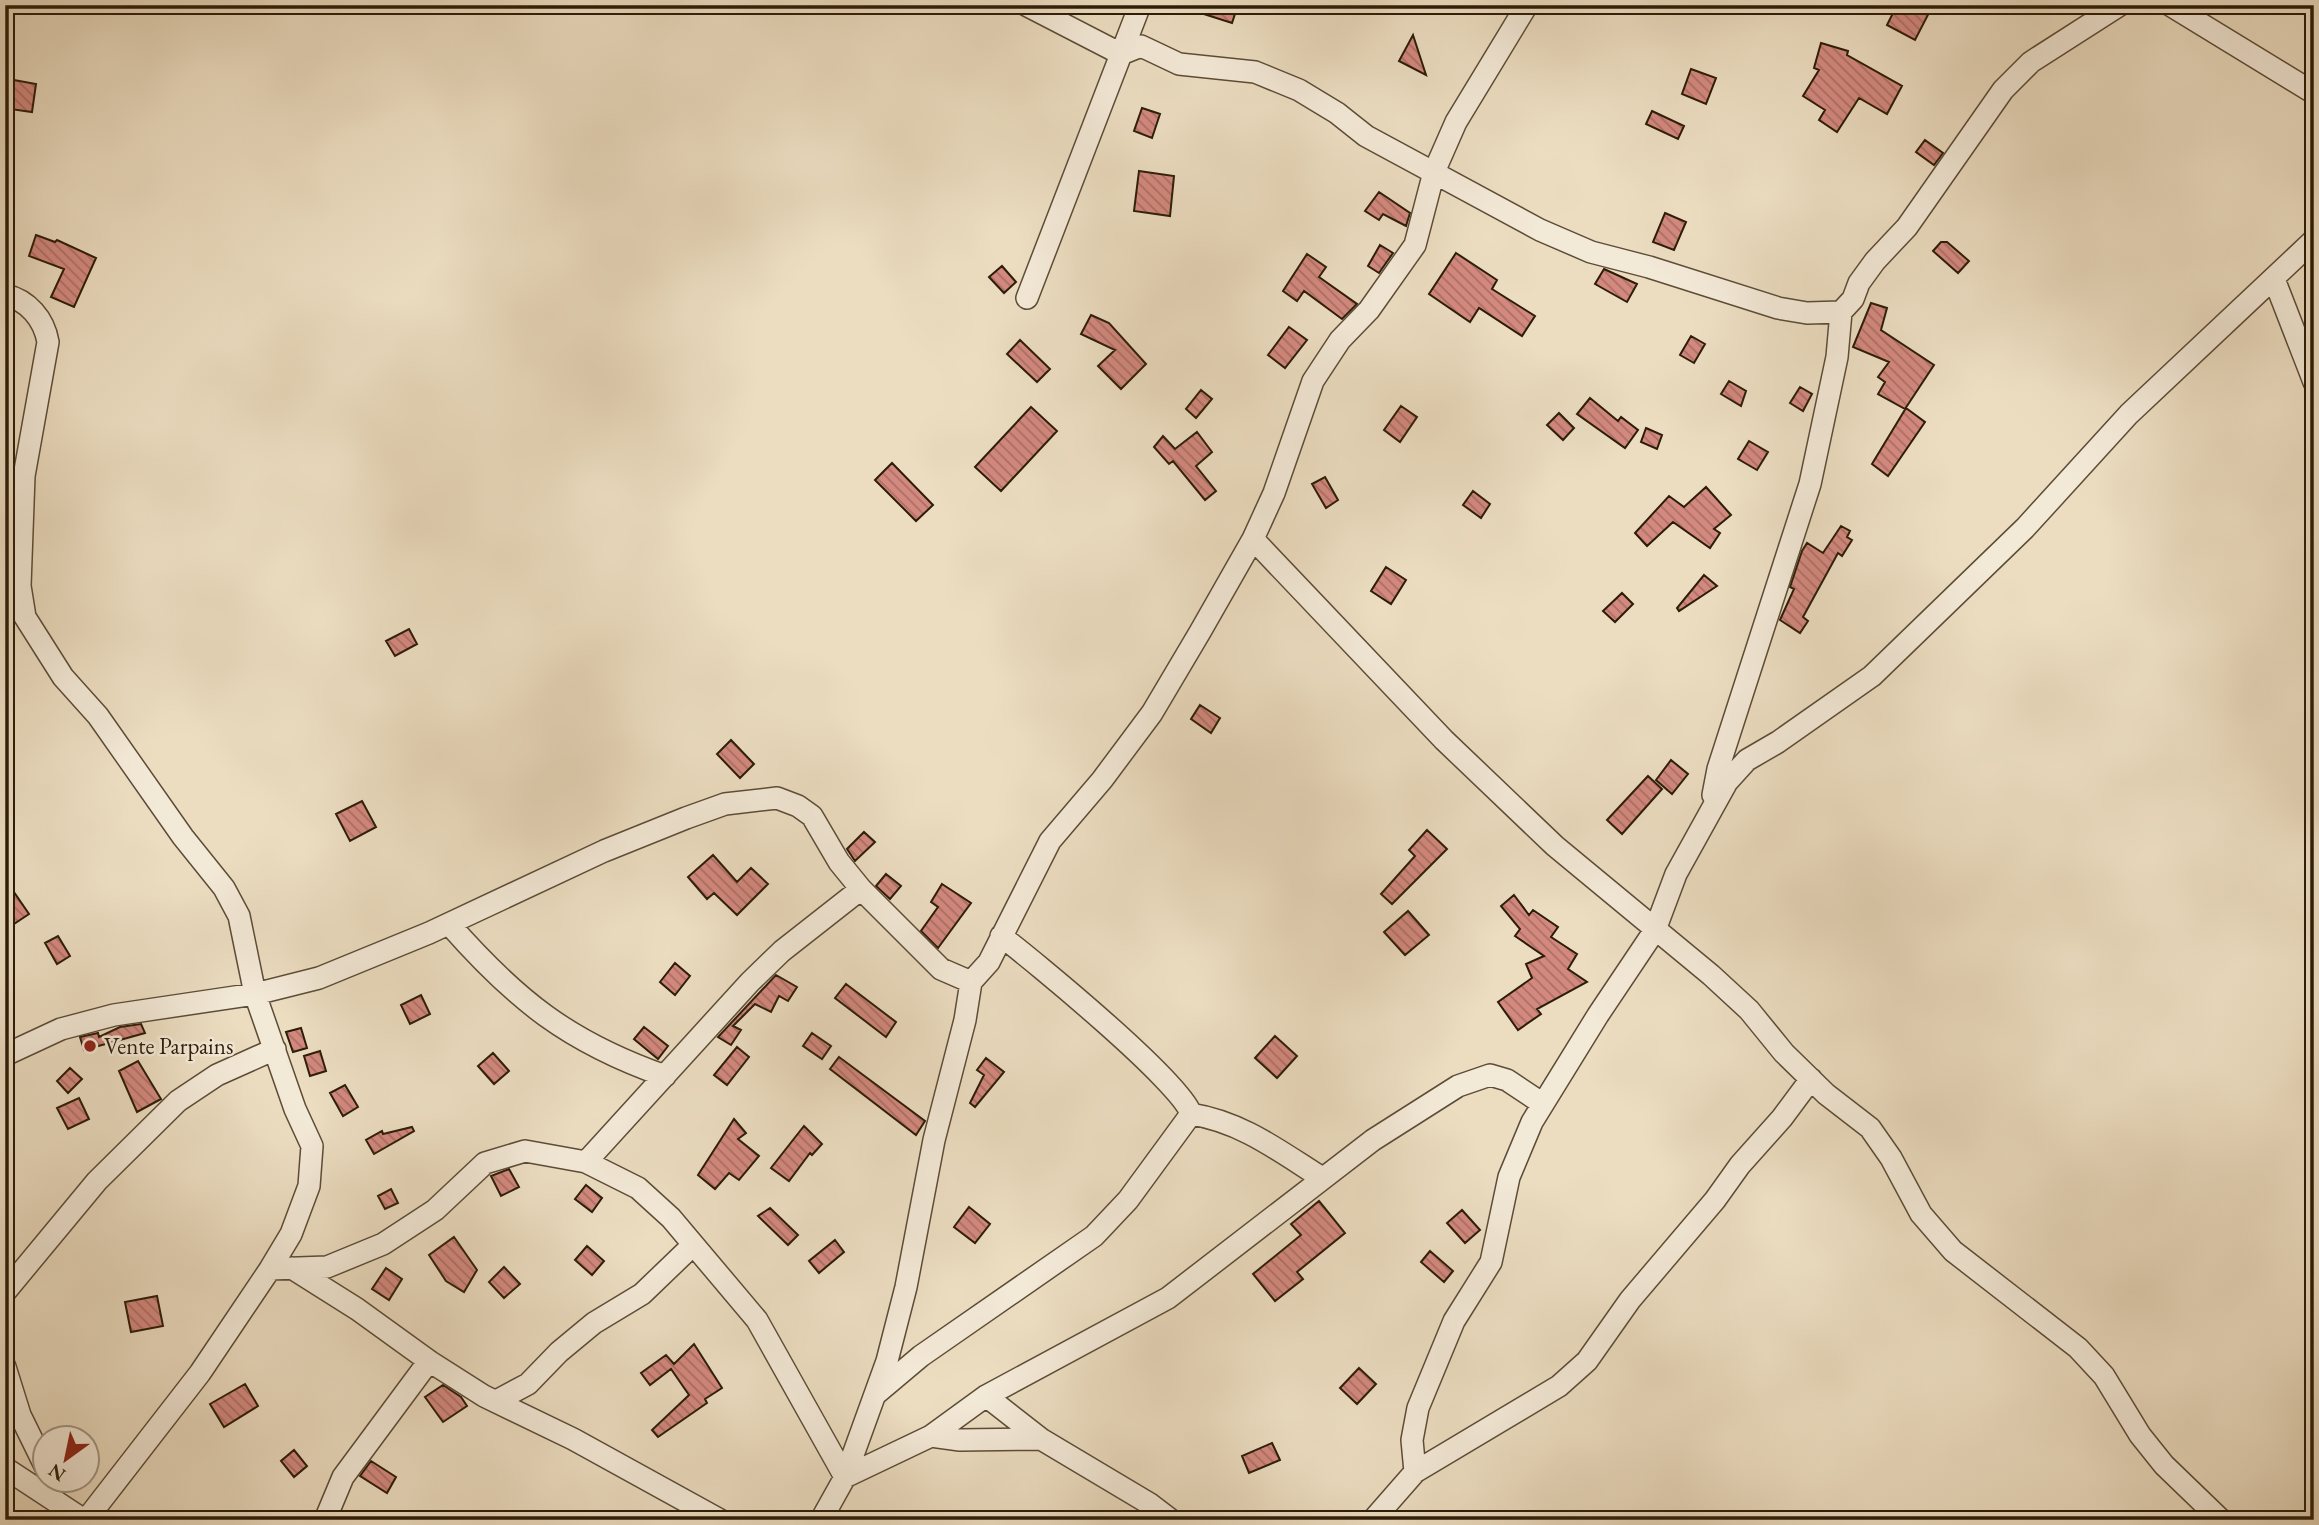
<svg xmlns="http://www.w3.org/2000/svg" width="2319" height="1525" font-family="'EB Garamond',serif">
  <style>
    .building { fill: url(#building-back-hatch); stroke: #2c1c09; stroke-width: 2 }
    .lines { fill: none; stroke-linecap: round; stroke-linejoin: round }
    .minor-casing { stroke: #5c4c37; stroke-width: 24 }
    .minor { stroke: #f3e9d7; stroke-width: 21 }
    .poi-dot { fill: #8f2418; stroke: #f3e9d7; stroke-width: 2.5 }
    .labels { text-anchor: middle; dominant-baseline: central; stroke-width: 5; stroke-linejoin: round; paint-order: stroke }
    .poi-label { font-size: 23px; fill: #2c1c09; stroke: #f3e9d7; text-anchor: start }
  </style>
  <defs>
    <pattern id="building-back-hatch" width="6" height="6" patternUnits="userSpaceOnUse" patternTransform="scale(1.75)"><rect width="6" height="6" fill="#d4897f"/><path d="M-1 5l2 2M0 0l6 6M5-1l2 2" fill="none" stroke="#ac6f66"/></pattern>
  </defs>
  <rect width="100%" height="100%" fill="#ecddc1"/>
  <filter id="stains"><feTurbulence type="fractalNoise" baseFrequency=".00286" numOctaves="4"/><feColorMatrix values="0 0 0 0 .2 0 0 0 0 .09 0 0 0 0 .02 0 0 0 .5 -.17"/></filter>
  <radialGradient id="worn" r=".72"><stop offset=".6" stop-color="#630" stop-opacity="0"/><stop offset="1" stop-color="#630" stop-opacity=".3"/></radialGradient>
  <!-- building -->
  <path class="building" d="M1188 5H1238L1232 23 1188 9Z
    M1897 5H1933L1915 40 1887 25Z
    M1413 35 1426 75 1399 61Z
    M1821 43 1848 51 1847 55 1902 86 1887 114 1859 98 1837 132 1819 120 1825 110 1803 96 1819 70 1814 68Z
    M1691 69 1716 78 1706 104 1682 94Z
    M14 80 36 84 32 112 10 109Z
    M1142 108 1160 114 1152 138 1134 131Z
    M1652 111 1684 126 1678 139 1646 124Z
    M1925 140 1943 153 1934 165 1916 152Z
    M1139 171 1174 176 1170 216 1134 211Z
    M1379 192 1410 213 1406 226 1383 214 1379 220 1365 211Z
    M1665 213 1686 222 1674 250 1653 242Z
    M36 235 55 242 57 240 96 258 74 307 51 297 64 269 29 256Z
    M1941 242H1947L1969 261 1958 273 1933 251Z
    M1380 245 1393 253 1379 273 1368 266Z
    M1456 253 1497 280 1492 289 1535 316 1522 336 1479 308 1470 322 1429 294Z
    M1307 254 1326 267 1319 277 1357 304 1342 319 1304 291 1297 301 1283 291Z
    M1002 266 1016 282 1004 293 989 277Z
    M1604 269 1637 284 1627 302 1595 284Z
    M1871 303 1887 308 1881 330 1934 365 1905 409 1878 394 1885 382 1878 377 1889 362 1853 347Z
    M1091 315 1109 323 1146 364 1121 389 1098 366 1115 350 1081 334Z
    M1289 327 1307 340 1285 368 1268 355Z
    M1691 336 1705 344 1694 363 1680 355Z
    M1020 340 1050 369 1037 382 1007 354Z
    M1729 381 1746 391 1741 406 1721 394Z
    M1800 387 1812 394 1803 411 1790 403Z
    M1201 390 1212 399 1196 418 1186 409Z
    M1590 398 1618 421 1621 417 1638 430 1625 448 1577 414Z
    M1401 406 1417 417 1400 442 1384 430Z
    M1031 407 1057 431 1001 491 975 467Z
    M1906 408 1925 422 1888 476 1872 464Z
    M1559 413 1574 428 1563 440 1547 425Z
    M1646 428 1662 435 1657 449 1641 442Z
    M1197 432 1212 452 1196 466 1216 491 1205 500 1173 461 1169 464 1154 447 1163 436 1175 449Z
    M1749 441 1768 452 1757 470 1738 459Z
    M892 463 933 505 916 521 875 480Z
    M1325 477 1338 500 1326 508 1312 484Z
    M1706 487 1731 515 1714 529 1720 533 1710 548 1673 522 1647 546 1635 533 1669 496 1684 507Z
    M1473 491 1490 504 1481 518 1463 505Z
    M1841 526 1850 531 1847 537 1852 540 1842 556 1838 553 1803 617 1808 621 1800 633 1780 620 1794 589 1790 587 1802 551 1807 543 1823 553Z
    M1386 567 1406 580 1391 604 1371 591Z
    M1704 575 1717 586 1679 611 1677 608Z
    M1622 593 1633 604 1615 622 1603 611Z
    M409 629 417 644 395 656 386 641Z
    M1200 705 1220 718 1211 733 1191 719Z
    M731 740 754 764 740 778 717 754Z
    M1671 760 1688 774 1672 794 1656 780Z
    M1648 776 1662 789 1622 834 1607 820Z
    M362 801 376 827 350 841 336 814Z
    M1427 830 1447 849 1392 904 1381 894 1415 856 1409 850Z
    M864 832 875 842 855 861 847 849Z
    M713 855 737 882 751 868 768 884 737 915 714 893 707 899 688 877Z
    M886 874 901 886 890 899 876 886Z
    M5 879 29 914 5 930Z
    M942 884 971 903 938 948 921 931 938 907 931 902Z
    M1514 895 1529 915 1533 910 1558 927 1551 937 1577 954 1568 969 1587 982 1537 1009 1541 1014 1518 1030 1498 1002 1532 978 1526 964 1544 956 1515 936 1520 929 1501 906Z
    M1408 911 1429 935 1405 955 1384 932Z
    M58 936 70 956 57 964 45 943Z
    M675 963 690 976 675 995 660 982Z
    M776 975 797 987 788 1001 779 996 771 1012 755 1004 733 1026 741 1030 731 1045 718 1037Z
    M846 984 896 1022 886 1037 835 998Z
    M421 995 430 1014 410 1024 401 1005Z
    M141 1024 145 1033 84 1050 80 1037 98 1033 99 1037 120 1027Z
    M644 1027 668 1046 658 1059 634 1039Z
    M301 1028 307 1048 293 1052 286 1032Z
    M812 1033 831 1046 822 1059 803 1046Z
    M1275 1036 1297 1056 1277 1078 1255 1058Z
    M737 1047 749 1057 727 1085 714 1075Z
    M320 1051 326 1071 310 1076 304 1056Z
    M493 1053 509 1071 494 1084 478 1066Z
    M839 1057 925 1121 916 1135 830 1069Z
    M986 1058 1004 1072 975 1107 970 1103 984 1075 977 1070Z
    M138 1061 161 1099 137 1112 119 1071Z
    M70 1068 82 1079 68 1093 57 1081Z
    M345 1085 358 1107 343 1116 330 1093Z
    M79 1098 89 1119 68 1129 57 1108Z
    M734 1119 746 1133 738 1139 759 1156 739 1180 729 1173 715 1189 698 1175Z
    M804 1126 822 1144 812 1155 810 1153 789 1181 771 1168Z
    M412 1127 414 1131 374 1154 366 1140 382 1131 383 1134Z
    M509 1169 519 1187 501 1196 491 1176Z
    M586 1185 602 1198 592 1212 575 1199Z
    M391 1189 398 1203 385 1209 378 1196Z
    M1319 1201 1345 1233 1297 1272 1303 1279 1275 1301 1253 1274 1301 1235 1291 1224Z
    M969 1207 990 1224 975 1243 954 1227Z
    M770 1208 798 1235 788 1245 758 1216Z
    M1462 1210 1480 1230 1465 1243 1447 1223Z
    M454 1237 477 1270 464 1292 446 1281 429 1255Z
    M835 1240 844 1252 819 1273 809 1261Z
    M587 1246 604 1261 592 1275 575 1260Z
    M1430 1251 1453 1271 1444 1282 1421 1262Z
    M504 1267 520 1284 504 1298 489 1282Z
    M386 1268 402 1279 389 1300 372 1289Z
    M157 1296 163 1326 131 1332 125 1302Z
    M694 1344 722 1388 705 1399 707 1403 658 1437 652 1430 689 1395 671 1369 650 1385 641 1373 666 1355 674 1364Z
    M1359 1368 1376 1384 1357 1404 1340 1388Z
    M245 1384 258 1406 224 1427 210 1404Z
    M443 1385 461 1397 467 1406 443 1422 425 1397Z
    M1272 1443 1280 1460 1249 1473 1242 1456Z
    M294 1450 307 1466 294 1477 281 1461Z
    M371 1461 396 1477 387 1493 360 1476Z"/>
  <g class="lines">
    <defs>
      <path id="minor" d="M1026 5 1121 54
        M2170 5 2314 93
        M1121 54 1141 46 1179 64 1255 72 1299 90 1337 113 1366 136 1540 230 1591 252 1649 267 1778 308 1807 313 1841 312
        M2274 279 2314 382
        M5 295C28 300 44 319 48 342L24 476 20 586 25 617 63 677 98 716 183 837 224 888 239 916 255 994 295 1109 312 1146 309 1186 291 1234 270 1269 200 1373 86 1520
        M1027 298 1140 5
        M1253 539 1444 740 1555 846 1711 975 1749 1010 1784 1053 1826 1094 1870 1128 1891 1158 1921 1214 1953 1251 2078 1348 2104 1376 2140 1435 2164 1465 2221 1520
        M1713 795 1718 769 1810 484 1837 357 1841 312 1853 299 1859 283 1875 261 1907 227 2003 90 2031 62 2120 5
        M449 924C516 1000 568 1042 665 1076
        M1001 936C1034 961 1182 1083 1191 1114
        M5 1055 61 1029 114 1015 255 994 319 978 429 933 604 851 686 818 725 804 777 798 798 806 812 816 839 862 861 889 941 969 971 982
        M1191 1114C1242 1122 1279 1151 1322 1178
        M586 1162 750 982 782 951 861 889
        M292 1268 357 1309 429 1361 484 1396 573 1439 720 1520
        M270 1269 327 1267 383 1244 435 1210 485 1163 525 1151 586 1162 638 1188 671 1218 757 1320 845 1477
        M5 1292 97 1181 178 1101 217 1075 275 1049
        M5 1367 20 1415 46 1468
        M877 1393 921 1356 1094 1236 1128 1200 1191 1114
        M986 1396 1041 1439 1150 1504 1171 1520
        M498 1400 528 1384 559 1352 594 1323 642 1294 693 1245
        M931 1436 960 1440 1041 1439
        M5 1468 84 1520
        M1415 1472 1412 1440 1418 1408 1454 1321 1491 1262 1509 1177 1532 1122 1598 1015 1655 930 1676 874 1727 782 1747 760 1778 742 1872 676 2025 528 2129 414 2314 240
        M845 1477 931 1436 986 1396 1168 1298 1373 1140 1458 1086 1490 1075 1507 1080 1543 1104
        M325 1520 343 1477 429 1361
        M821 1520 845 1477 887 1361 906 1287 934 1140 965 1020 971 982 989 962 1050 841 1102 780 1152 713 1200 632 1253 539 1274 493 1313 381 1340 340 1369 310 1415 245 1434 172 1456 122 1527 5
        M1373 1520 1415 1472 1559 1386 1587 1361 1630 1300 1715 1200 1740 1165 1782 1118 1811 1079"/>
    </defs>
    <!-- minor casing -->
    <use href="#minor" class="minor-casing"/>
    <!-- minor -->
    <use href="#minor" class="minor"/>
  </g>
  <!-- markers -->
  <circle class="poi-dot" cx="90" cy="1046" r="7"/>
  <g class="labels">
    <!-- poi labels -->
    <g class="poi-label">
      <text x="104" y="1046">Vente Parpains</text>
    </g>
  </g>
  <!-- margin -->
  <rect width="2319" height="1525" fill="none" stroke="#ecddc1" stroke-width="28"/>
  <rect x="7" y="7" width="2305" height="1511" fill="none" stroke="#2c1c09" stroke-width="3.5"/>
  <rect x="14" y="14" width="2291" height="1497" fill="none" stroke="#2c1c09" stroke-width="2"/>
  <!-- north arrow -->
  <g transform="translate(66 1459) rotate(213)"><circle r="33" fill="#f3e9d7" stroke="#a39785" stroke-width="2"/>
  <path d="M0-5L12 26L0 18L-12 26Z" fill="#8f2418"/>
  <text y="-10" font-size="19" font-weight="bold" text-anchor="middle" fill="#2c1c09">N</text>
  </g>
  <rect width="100%" height="100%" filter="url(#stains)"/>
  <rect width="100%" height="100%" fill="url(#worn)"/>
</svg>
